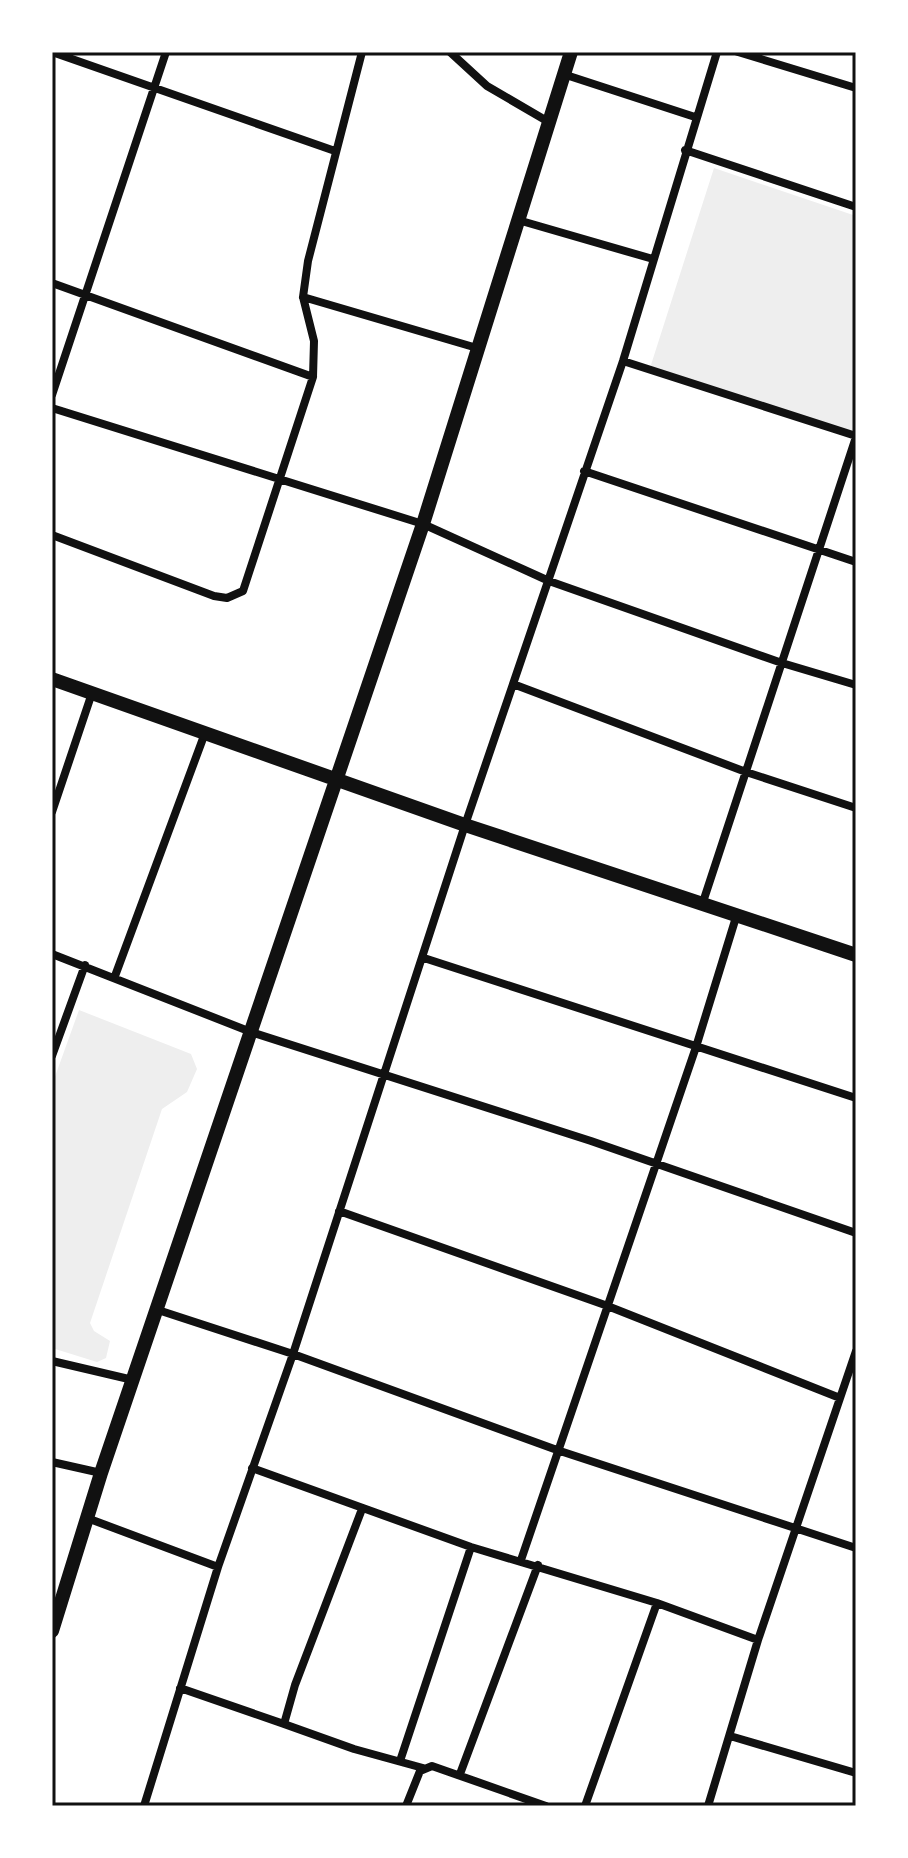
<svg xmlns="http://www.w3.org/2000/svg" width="908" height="1858" font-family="'Noto Serif',serif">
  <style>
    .green { fill: #eee }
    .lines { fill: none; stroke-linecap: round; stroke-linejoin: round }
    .minor { stroke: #111; stroke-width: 8 }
    .tertiary { stroke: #111; stroke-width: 14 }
    .neatline { fill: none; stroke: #111; stroke-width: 3 }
  </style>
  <rect width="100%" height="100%" fill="#fff"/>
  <!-- green -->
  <path class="green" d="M714 168 856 216V436L650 368Z
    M79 1010 191 1054 197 1069 187 1092 162 1109 90 1323 94 1331 110 1341 106 1358 97 1362 52 1348V1085Z"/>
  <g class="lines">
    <!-- minor -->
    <path class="minor" d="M52 52 335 151
      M450 52 487 86 547 121
      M738 52 856 88
      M563 74 695 117
      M685 150 856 207
      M518 220 653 259
      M52 283 313 377
      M303 297 477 348
      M623 361 856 436
      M52 395 166 52
      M52 408 423 524 549 581 782 663 856 685
      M584 471 856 562
      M52 535 214 596 227 598 243 591 313 377 314 341 303 297 308 261 362 52
      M513 684 746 772 856 808
      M52 812 92 693
      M703 902 856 437
      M52 954 251 1032 591 1141 856 1233
      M424 958 856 1098
      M115 976 205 733
      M52 1056 85 965
      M339 1211 605 1305 840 1398
      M158 1310 293 1354 557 1450 856 1548
      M52 1361 133 1380
      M52 1462 101 1473
      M252 1468 471 1547 657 1603 758 1640
      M362 1509 295 1685 284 1724 354 1749 423 1768
      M87 1518 218 1567 293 1354 465 825 623 361 717 52
      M521 1560 696 1047 737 914
      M180 1688 284 1724
      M730 1736 856 1773
      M400 1761 471 1547
      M460 1774 538 1565
      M144 1806 218 1567
      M406 1806 420 1771 432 1766 546 1806
      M585 1806 657 1603
      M708 1806 758 1640 856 1351"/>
    <!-- tertiary -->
    <path class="tertiary" d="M52 679 465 825 856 955
      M52 1631 101 1473 423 524 571 52"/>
  </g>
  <!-- border -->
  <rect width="908" height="1858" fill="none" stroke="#ffffff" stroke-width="108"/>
  <rect x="54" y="54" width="800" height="1750" class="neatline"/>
</svg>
